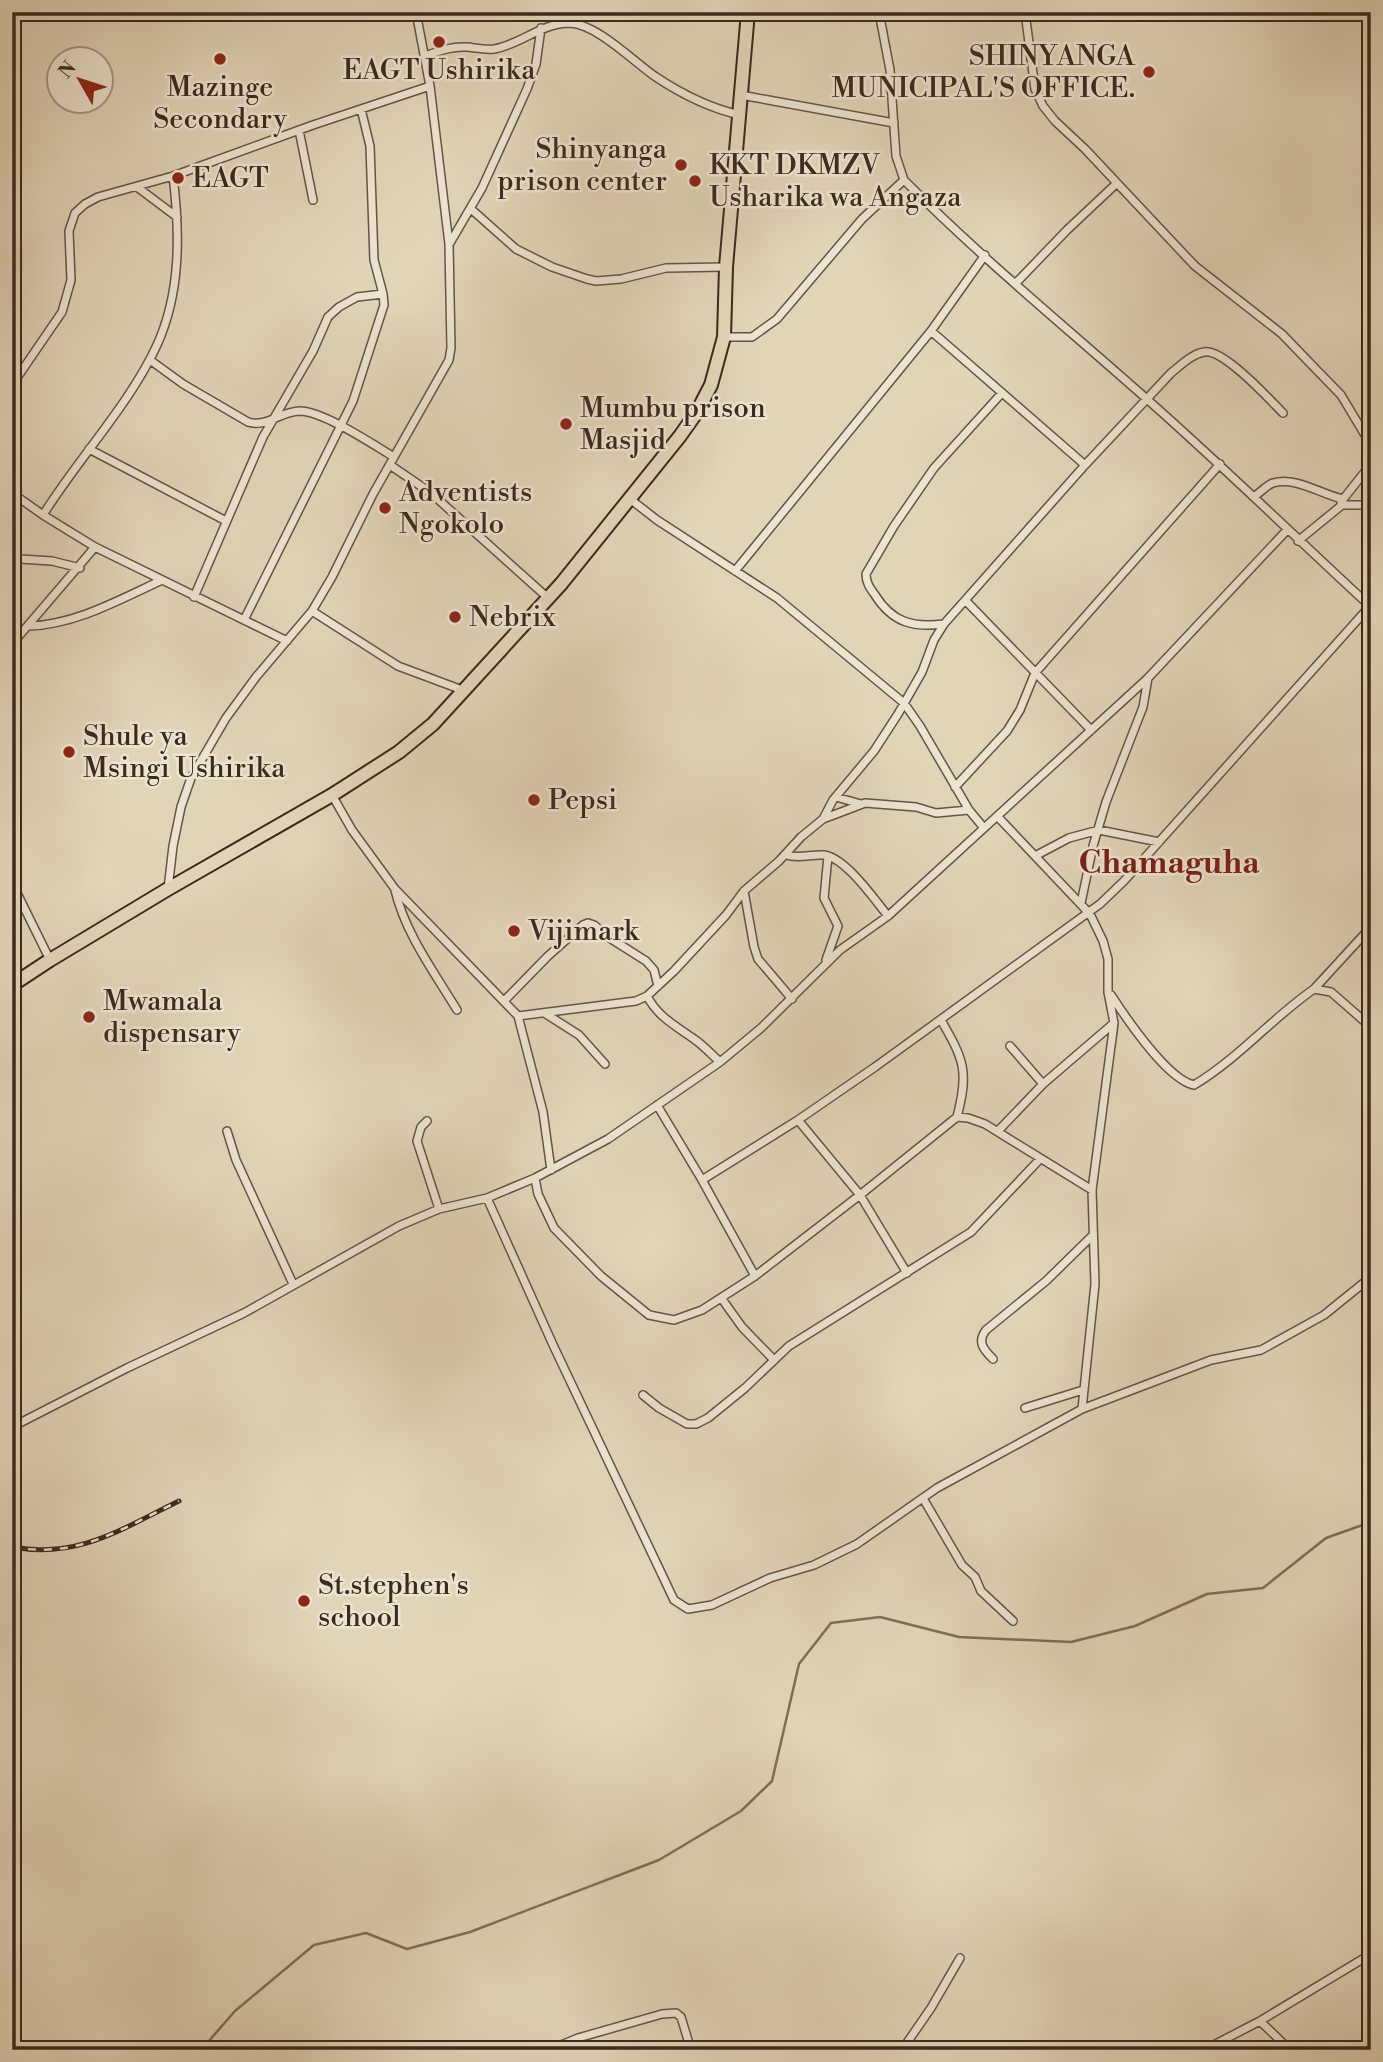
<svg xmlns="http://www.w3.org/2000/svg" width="1383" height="2062" font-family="'Libre Bodoni',serif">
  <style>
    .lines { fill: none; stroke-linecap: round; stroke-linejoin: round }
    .stream { stroke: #7d6e5a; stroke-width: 2.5 }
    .minor-casing { stroke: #645544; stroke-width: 10 }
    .trunk-casing { stroke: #3b2a1d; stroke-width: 16 }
    .minor { stroke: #ece4d1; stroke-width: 7 }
    .trunk { stroke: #e1d5b8; stroke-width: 12 }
    .rail-casing { stroke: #3b2a1d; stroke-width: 5 }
    .rail { stroke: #ece4d1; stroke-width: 2.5; stroke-dasharray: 8; stroke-linecap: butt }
    .poi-dot { fill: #8f2418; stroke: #ece4d1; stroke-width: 2.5 }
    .labels { text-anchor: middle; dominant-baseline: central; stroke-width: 5; stroke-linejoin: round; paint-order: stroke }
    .poi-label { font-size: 28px; fill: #3b2a1d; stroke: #ece4d1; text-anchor: start }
    .quarter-label { font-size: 32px; font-weight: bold; fill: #7a1f14; stroke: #ece4d1 }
  </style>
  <rect width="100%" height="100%" fill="#e1d5b8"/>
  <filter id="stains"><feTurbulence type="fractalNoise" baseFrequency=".00286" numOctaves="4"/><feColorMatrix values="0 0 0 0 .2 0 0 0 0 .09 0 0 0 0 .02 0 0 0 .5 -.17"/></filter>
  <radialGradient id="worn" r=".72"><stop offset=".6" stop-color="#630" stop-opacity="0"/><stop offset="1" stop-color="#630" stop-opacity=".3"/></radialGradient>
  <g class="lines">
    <!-- stream -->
    <path class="stream" d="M201 2050 235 2011 314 1945 366 1933 407 1949 470 1932 659 1860 741 1811 772 1781 799 1664 831 1623 880 1617 959 1637 1071 1642 1135 1626 1207 1594 1263 1588 1326 1538 1371 1522"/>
    <defs>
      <path id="minor" d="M879 12 890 70 896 156 904 180C981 258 1067 328 1149 401 1225 468 1296 538 1371 607
        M1025 12 1035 89 1043 106 1055 121 1085 149 1195 266 1282 334 1307 360 1341 395 1371 445
        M425 56C439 51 452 46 467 47 476 48 485 50 494 49 520 45 541 23 570 23 597 24 635 63 656 77 683 95 709 108 740 115
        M741 95 894 123
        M299 130 313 200
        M137 187 177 217
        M471 209 516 249 552 267 587 279 596 281 621 279 666 268 726 267
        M450 243 482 188 527 89 536 64 541 28
        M1015 284 1067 230 1117 183
        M931 331 1085 465
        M724 337H752L777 319 862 219 904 180
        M150 360 183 384 248 422C266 428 281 411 300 411 325 412 372 444 394 457
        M12 385 62 312 71 280 69 231 75 213 85 204 98 197 173 176 313 125 430 86
        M89 449 226 521
        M390 465 431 493 548 598
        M12 493 43 515 95 547 287 641
        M1255 496C1261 492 1267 485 1273 483 1296 476 1322 495 1343 499
        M630 499 657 520 777 598 904 703 920 726 969 810 984 828
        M1341 502 1371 464
        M43 515C77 460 130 404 157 345 181 292 180 233 173 176
        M1298 541 1342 505H1371
        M20 559 52 561 80 568
        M735 571 931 331 985 255
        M194 597 263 437 313 351 328 317 339 307 357 297 383 294
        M966 601 1091 730
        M312 611 398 666 465 691
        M244 620 353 401 384 305 383 294 374 260 370 146 361 109
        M944 624C912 628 892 622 875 595 870 588 866 583 866 574L894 526 934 468 1001 394
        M29 626C74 625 119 600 160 581
        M12 644 95 547
        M955 787 1007 731 1020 710 1035 673 1220 464
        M332 795 352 830 395 889 518 1016 543 1112 551 1170
        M836 797 861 804
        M998 817 1090 914 1103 941 1108 959V992L1114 1023 1092 1190 1095 1284 1082 1409
        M823 819 865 803 916 807 936 813 969 810
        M786 855C799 859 811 854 824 855 846 858 874 899 888 916
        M1035 856 1069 838 1099 830 1159 842
        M12 883 50 960
        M168 889 173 846 181 807 191 778 226 718 256 677 312 611 332 577 373 494 449 360 451 348 449 244 430 86 416 12
        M395 890C405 933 434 972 457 1010
        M744 891 754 947 758 959 792 999
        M1081 903 1093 846 1106 802 1143 707 1148 678
        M826 960 838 926 824 898 828 856
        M1314 989 1371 927
        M1111 995C1126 1018 1168 1080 1194 1085 1239 1058 1272 1018 1314 989L1331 992 1371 1027
        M647 996C658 1017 676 1026 694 1039 703 1045 711 1054 720 1062
        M505 1000 548 956 583 925 588 923 594 925 608 937 646 961 654 970 658 986
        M546 1014 579 1035 605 1064
        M518 1016 636 1001 647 996 674 971 726 915 744 891 779 861 801 837 823 819 833 800 874 751 898 714 922 672 934 640 944 624 1085 465 1171 373C1181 365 1192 354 1204 352 1223 348 1269 399 1283 413
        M941 1020C964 1060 969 1071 957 1117
        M1010 1046 1043 1084
        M657 1105 702 1180 798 1120 875 1067 1100 904 1124 881 1370 606
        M798 1120 860 1195 907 1273
        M427 1121 421 1127 417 1141 439 1209
        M227 1131 236 1160 293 1284
        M998 1131 1043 1084 1114 1023
        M535 1178 538 1194 554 1228 601 1276 649 1315 674 1320 702 1310 755 1276 860 1195 957 1117 968 1118 985 1124 1092 1190
        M702 1180 755 1276
        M487 1198 554 1347 674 1600 688 1609 712 1605 770 1578 814 1565 857 1544 937 1488 1082 1409 1211 1360 1261 1350 1324 1315 1371 1277
        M722 1299 742 1327 774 1360
        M993 1359C983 1349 977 1342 986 1330L1046 1281 1093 1235
        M643 1395 659 1408 687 1424H696L708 1418 745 1388 789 1346 971 1232 1040 1159
        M1025 1408 1083 1390
        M12 1427 127 1368 244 1313 399 1226 439 1209 487 1198 535 1178 608 1139 720 1062 761 1028 840 950 888 916 1148 678 1287 530
        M924 1500 962 1565 975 1577 981 1591 1013 1621
        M1260 2021 1290 2050
        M578 2038 581 2050
        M549 2050 578 2038 662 2014 676 2013 681 2017 691 2050
        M902 2050 931 2008 960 1958
        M1204 2050 1260 2021 1371 1954"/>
      <path id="trunk" d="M12 985 50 960 168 889 332 795 399 752 433 724 561 584 680 436 697 412 711 385 724 337 726 267 748 12"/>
    </defs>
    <!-- minor casing -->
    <use href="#minor" class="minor-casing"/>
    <!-- trunk casing -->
    <use href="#trunk" class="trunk-casing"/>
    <!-- minor -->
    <use href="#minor" class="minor"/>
    <!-- trunk -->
    <use href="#trunk" class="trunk"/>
    <defs>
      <path id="rail" d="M12 1547C79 1559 121 1529 179 1501"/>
    </defs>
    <!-- rail casing -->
    <use href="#rail" class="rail-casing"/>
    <!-- rail -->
    <use href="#rail" class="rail"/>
  </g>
  <!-- markers -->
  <g class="poi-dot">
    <circle cx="439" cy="42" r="7"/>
    <circle cx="220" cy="59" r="7"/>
    <circle cx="1149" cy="72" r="7"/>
    <circle cx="681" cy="165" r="7"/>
    <circle cx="178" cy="178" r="7"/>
    <circle cx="695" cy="181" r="7"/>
    <circle cx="566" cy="424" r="7"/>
    <circle cx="385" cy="508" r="7"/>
    <circle cx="455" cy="617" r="7"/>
    <circle cx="69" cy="752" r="7"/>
    <circle cx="534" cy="800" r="7"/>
    <circle cx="514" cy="931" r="7"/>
    <circle cx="89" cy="1017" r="7"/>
    <circle cx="304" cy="1601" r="7"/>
  </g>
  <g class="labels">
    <!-- poi labels -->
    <g class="poi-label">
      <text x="1135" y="56" text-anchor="end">SHINYANGA<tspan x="1135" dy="32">MUNICIPAL'S OFFICE.</tspan></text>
      <text x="439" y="70" text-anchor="middle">EAGT Ushirika</text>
      <text x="220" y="87" text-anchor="middle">Mazinge<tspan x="220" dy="32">Secondary</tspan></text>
      <text x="667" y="149" text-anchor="end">Shinyanga<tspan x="667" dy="32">prison center</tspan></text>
      <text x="709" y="165">KKT DKMZV<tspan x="709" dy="32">Usharika wa Angaza</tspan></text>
      <text x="192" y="178">EAGT</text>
      <text x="580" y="408">Mumbu prison<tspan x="580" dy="32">Masjid</tspan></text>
      <text x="399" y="492">Adventists<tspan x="399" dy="32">Ngokolo</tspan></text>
      <text x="469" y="617">Nebrix</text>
      <text x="83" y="736">Shule ya<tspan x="83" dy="32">Msingi Ushirika</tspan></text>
      <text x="548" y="800">Pepsi</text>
      <text x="528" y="931">Vijimark</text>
      <text x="103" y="1001">Mwamala<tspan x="103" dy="32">dispensary</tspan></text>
      <text x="318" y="1585">St.stephen's<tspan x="318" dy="32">school</tspan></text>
    </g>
    <!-- quarter labels -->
    <g class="quarter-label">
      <text x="1169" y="863">Chamaguha</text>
    </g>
  </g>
  <!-- margin -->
  <rect width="1383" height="2062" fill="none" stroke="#e1d5b8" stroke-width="42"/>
  <rect x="14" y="14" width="1355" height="2034" fill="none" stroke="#3b2a1d" stroke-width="3.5"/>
  <rect x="21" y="21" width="1341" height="2020" fill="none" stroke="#3b2a1d" stroke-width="2"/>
  <!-- north arrow -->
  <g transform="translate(80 80) rotate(309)"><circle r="33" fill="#ece4d1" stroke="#a59a89" stroke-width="2"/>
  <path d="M0-5L12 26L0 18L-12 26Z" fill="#8f2418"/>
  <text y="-10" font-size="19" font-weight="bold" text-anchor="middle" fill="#3b2a1d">N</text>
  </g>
  <rect width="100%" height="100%" filter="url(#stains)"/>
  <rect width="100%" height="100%" fill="url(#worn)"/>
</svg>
